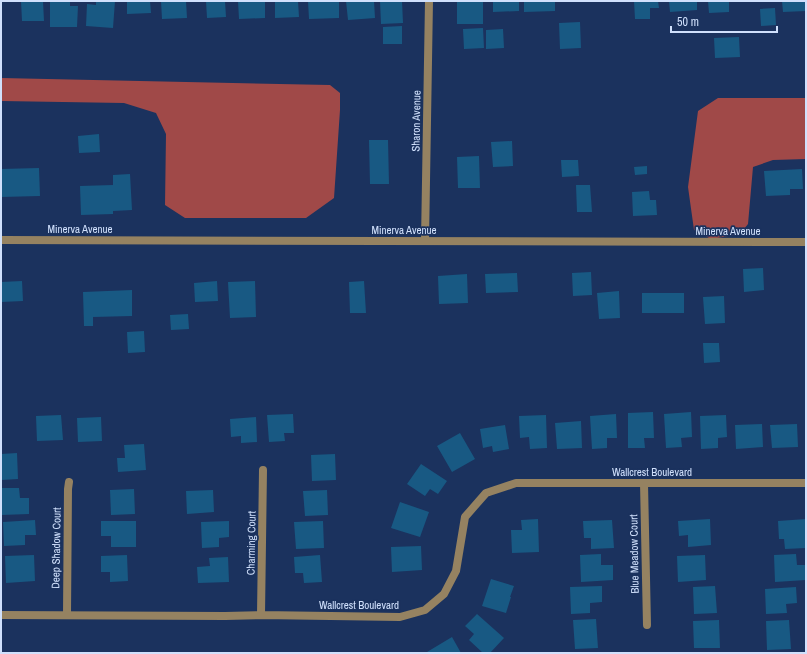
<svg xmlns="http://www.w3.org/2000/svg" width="807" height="654" font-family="'Archivo Narrow',sans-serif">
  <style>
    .forest { fill: #a04948 }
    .building { fill: #185983 }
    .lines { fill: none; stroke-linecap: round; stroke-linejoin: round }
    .street { stroke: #958261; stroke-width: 8 }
    .labels { text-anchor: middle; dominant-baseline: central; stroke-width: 3.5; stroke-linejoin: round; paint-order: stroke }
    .street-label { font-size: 11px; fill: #d0e0fc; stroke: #1b325e }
  </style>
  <rect width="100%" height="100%" fill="#1b325e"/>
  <!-- forest -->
  <path class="forest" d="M1 78 330 85 340 93V110L334 198 306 218H185L165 205 166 134 156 113 124 103 1 101Z
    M718 98H806V159L773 160 753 167 748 224 740 234 711 239 694 230 688 187 698 111Z"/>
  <!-- building -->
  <path class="building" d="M21 1H43L44 21H22Z
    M50 1H70V6H78L77 27H50Z
    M96 1H115L113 28 86 26 87 4 96 5Z
    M127 1H150L151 13 127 14Z
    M161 1H186L187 18 162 19Z
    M206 1H225L226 17 207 18Z
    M238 1H265V18L239 19Z
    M275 1H298L299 17 275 18Z
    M308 1H339V18L309 19Z
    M346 1H374L375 18 348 20Z
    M380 1H402L403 23 381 24Z
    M457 1H483V24H457Z
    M493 1H519V11L493 12Z
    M524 1H555V11L524 12Z
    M634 1H658L659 8H650V19H635Z
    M669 1H697V10L670 12Z
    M708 1H729V12L709 13Z
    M782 1H806V11L783 12Z
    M775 8 776 25 761 26 760 9Z
    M580 22 581 48 560 49 559 23Z
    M402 26V44H383V27Z
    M483 28 484 48 464 49 463 29Z
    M503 29 504 48 486 49V30Z
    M739 37 740 57 715 58 714 38Z
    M99 134 100 152 79 153 78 136Z
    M369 140H388L389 184H370Z
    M512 141 513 166 493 167 491 142Z
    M479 156 480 188H458L457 157Z
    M561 160H578L579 176 562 177Z
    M647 166V174L635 175 634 167Z
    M39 168 40 196 1 197V169Z
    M802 169 803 189H790V195L766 196 764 171Z
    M130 174 132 210 113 211V214L81 215 80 186 113 185V175Z
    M576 185H590L592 212H577Z
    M649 191 650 200H656L657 215 633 216 632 192Z
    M763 268 764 290 744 292 743 269Z
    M591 272 592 295 573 296 572 273Z
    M517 273 518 292 486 293 485 274Z
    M467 274 468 303 439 304 438 276Z
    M22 281 23 301 1 302V282Z
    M217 281 218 301 195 302 194 283Z
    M255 281 256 317 230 318 228 282Z
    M364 281 366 313H350L349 282Z
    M132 290V316L93 317V326H84L83 292Z
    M619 291 620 318 599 319 597 293Z
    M642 293H684V313H642Z
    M724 296 725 323 705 324 703 297Z
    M188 314 189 329 171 330 170 315Z
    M144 331 145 352 128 353 127 332Z
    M703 343H719L720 362 704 363Z
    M653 412 654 438H644L645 448H628V413Z
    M691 412 692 437 681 438 682 447 666 448 664 414Z
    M293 414 294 433H284L285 441 269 442 267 415Z
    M616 414 617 438H607V448L592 449 590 416Z
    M61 415 63 440 37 441 36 416Z
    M546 415 547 448 530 449 529 437 520 438 519 416Z
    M726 415 727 437 718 438V448L701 449 700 416Z
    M101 417 102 441 78 442 77 418Z
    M256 417 257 442 241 443V436L231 437 230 419Z
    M581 421 582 448 557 449 555 423Z
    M762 424 763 447 736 449 735 425Z
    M797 424 798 447 772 448 770 425Z
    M505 425 509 449 493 452 492 446 483 448 480 429Z
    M460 433 475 459 452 472 437 446Z
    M144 444 146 470 118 472 117 458H125L124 445Z
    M17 453 18 479 1 480V454Z
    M335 454 336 480 312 481 311 455Z
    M421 464 447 481 438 494 430 489 425 496 407 484Z
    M1 488H19L20 498H29V514L1 515Z
    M134 489 135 514 111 515 110 490Z
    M213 490 214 512 187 514 186 491Z
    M327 490 328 515 305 516 303 491Z
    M400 502 429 512 420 537 391 528Z
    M538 519 539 552 512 553 511 530H522L521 520Z
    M710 519 711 545 688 547V535L679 536 678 521Z
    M806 519V548L785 549 784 539H779L778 521Z
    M35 520 36 535H25V545L4 546 3 522Z
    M612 520 614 548 591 549V538H584L583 521Z
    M101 521H136V547H111V536H101Z
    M229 521V537L219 538V547L202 548 201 522Z
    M323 521 324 548 296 549 294 522Z
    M421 546 422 570 392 572 391 547Z
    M601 554V565H613V580L581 582 580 555Z
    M796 554 797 565H806V580L775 582 774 555Z
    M34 555 35 581 6 583 5 556Z
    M127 555 128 581 110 582V572H101V556Z
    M320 555 322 582 304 583 303 573H295L294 557Z
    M705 555 706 580 678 582 677 556Z
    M228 557 229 582 198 583 197 567 210 566 209 558Z
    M491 579 514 586 510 597H511L506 613 482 606Z
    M602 586V602L590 603V613L571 614 570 587Z
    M715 586 717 613 694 614 693 587Z
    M796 587 797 603 786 604 787 613 766 614 765 589Z
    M477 614 504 638 490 653H483L469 640 474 634 465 626Z
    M596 619 598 648 575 649 573 620Z
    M719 620 720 648H694L693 621Z
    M789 620 791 649 767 650 766 621Z
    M452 637 461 653H428L427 652Z"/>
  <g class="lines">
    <!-- street -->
    <path class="street" d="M1 240 806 242
      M425 241 429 1
      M644 483 647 625
      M1 615 225 616 261 615 400 617 425 610 444 594 456 571 465 517 486 493 516 483H806
      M67 615 68 489 69 482
      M261 615 263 470"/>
  </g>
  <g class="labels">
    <!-- street labels -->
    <g class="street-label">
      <text transform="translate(416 121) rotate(-89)">Sharon Avenue</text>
      <text x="80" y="229">Minerva Avenue</text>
      <text x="404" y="230">Minerva Avenue</text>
      <text x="728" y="231">Minerva Avenue</text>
      <text x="652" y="472">Wallcrest Boulevard</text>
      <text transform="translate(251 543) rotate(-89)">Charming Court</text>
      <text transform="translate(56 548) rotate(-89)">Deep Shadow Court</text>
      <text transform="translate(634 554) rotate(-91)">Blue Meadow Court</text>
      <text x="359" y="605">Wallcrest Boulevard</text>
    </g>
  </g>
  <!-- border -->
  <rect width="807" height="654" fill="none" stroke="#d0e0fc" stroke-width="4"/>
  <!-- scale -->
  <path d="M671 26v6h106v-6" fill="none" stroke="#d0e0fc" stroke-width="2"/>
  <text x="677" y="26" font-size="12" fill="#d0e0fc" stroke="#1b325e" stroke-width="3" paint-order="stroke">50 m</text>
</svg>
